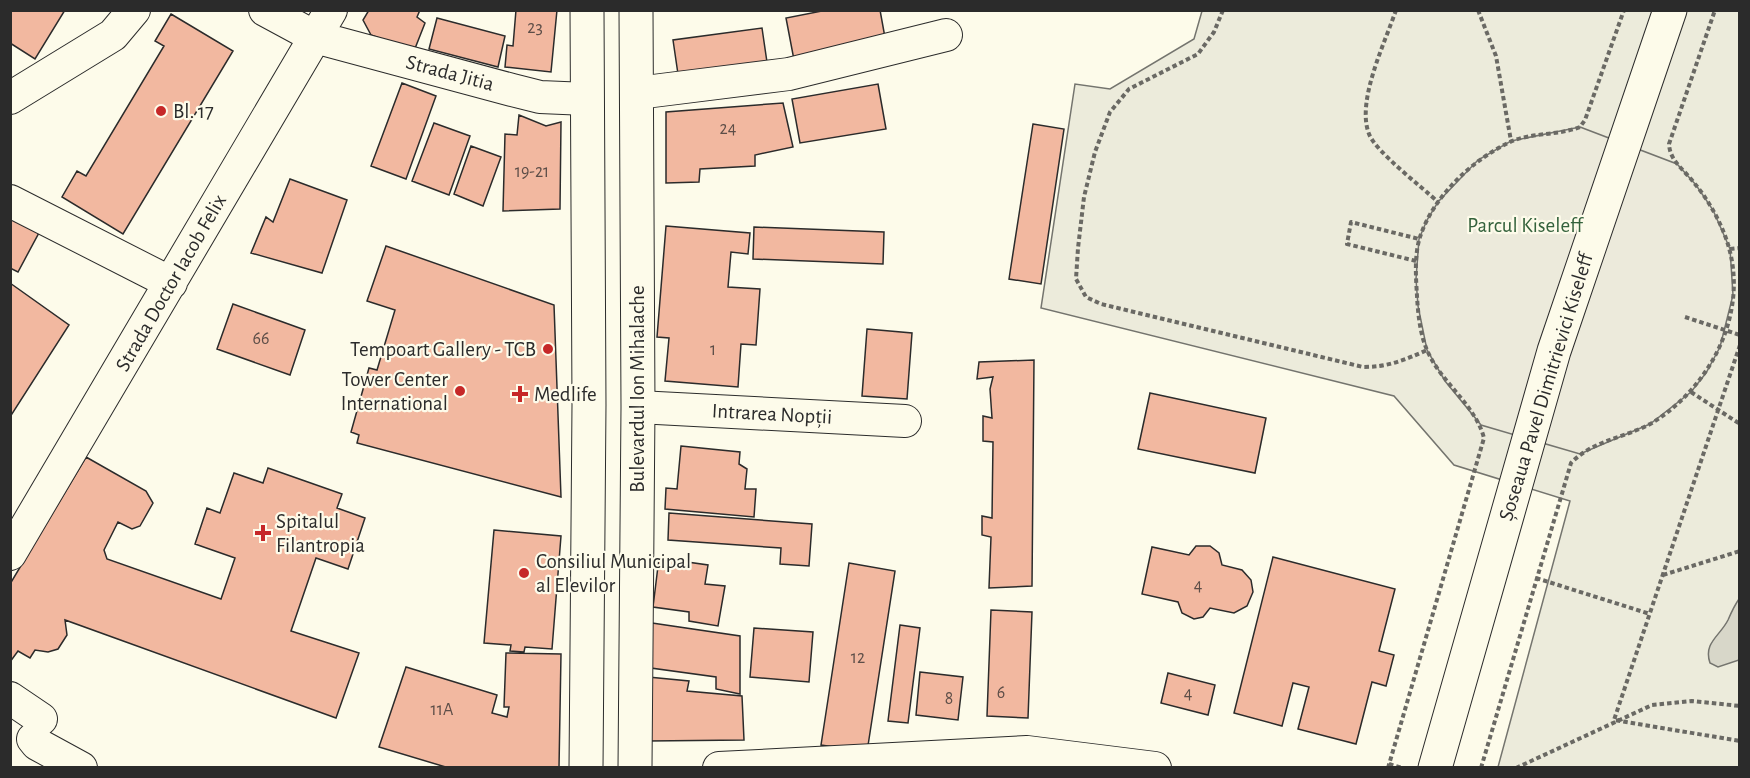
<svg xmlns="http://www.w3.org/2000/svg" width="1750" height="778" font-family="'Alegreya Sans',sans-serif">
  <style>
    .green { fill: #ecebdb; stroke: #74746e; stroke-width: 1.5 }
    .parking { fill: #eceadb; stroke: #74746e; stroke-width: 1.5 }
    .water { fill: #d8d7c9; stroke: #74746e; stroke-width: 1.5 }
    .building { fill: #f2b8a0; stroke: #2b2b2b; stroke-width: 1.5 }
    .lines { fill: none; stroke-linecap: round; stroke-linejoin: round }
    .minor-casing { stroke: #2b2b2b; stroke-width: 34 }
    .major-casing { stroke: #2b2b2b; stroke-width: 35 }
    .path { stroke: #6a6964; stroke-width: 4; stroke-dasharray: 4.5 3; stroke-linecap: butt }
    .minor { stroke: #fdfbea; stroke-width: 32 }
    .major { stroke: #fdfbea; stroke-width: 33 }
    .poi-dot { fill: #c62828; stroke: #fdfbea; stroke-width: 2 }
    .labels { text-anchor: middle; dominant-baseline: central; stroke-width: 4.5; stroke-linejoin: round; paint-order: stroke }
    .number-label { font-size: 18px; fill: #5d4e48 }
    .street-label { font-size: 21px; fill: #2b2b2b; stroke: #fdfbea }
    .poi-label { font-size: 21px; fill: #2b2b2b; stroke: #fdfbea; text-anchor: start }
    .park-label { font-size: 21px; fill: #34623c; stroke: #fdfbea }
  </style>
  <rect width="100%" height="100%" fill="#fdfbea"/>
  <!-- green -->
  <path class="green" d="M1202 11H1739V767H1498L1570 501 1454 465 1394 396 1041 308 1075 84 1110 89 1194 39Z"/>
  <!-- parking -->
  <path class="parking" d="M1580 127 1677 164 1696 185 1713 210 1730 249 1733 295 1720 347 1706 373 1691 392 1650 424 1580 454 1481 425 1445 381 1427 350 1418 306 1416 279 1419 239 1427 220 1438 202 1478 160 1511 141Z"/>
  <!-- water -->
  <path class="water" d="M1739 599V660L1718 667 1710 663C1703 643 1720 636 1728 620 1731 613 1734 606 1739 599Z"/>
  <!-- building -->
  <path class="building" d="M10 10H65L35 59 10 43Z
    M369 10H420L417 17 425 23 414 51 371 35 363 20Z
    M516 10H557L551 72 505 67 507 45 513 46Z
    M827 10H880L886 43 794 60 786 18Z
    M171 14 233 51 123 234 62 197 77 171 86 176 164 46 155 41Z
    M437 18 505 36 498 67 429 49Z
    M762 28 768 69 679 81 673 40Z
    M402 83 436 96 406 179 371 166Z
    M878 84 886 129 800 143 792 99Z
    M783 103 793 147 755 155V166L700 169 699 182 666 183V112Z
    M519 115 546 126 561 122 560 209 503 211 505 134 517 135Z
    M434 123 470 136 449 195 412 181Z
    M1033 124 1064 129 1041 284 1009 279Z
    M471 146 501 157 483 206 454 194Z
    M290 179 347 200 322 273 251 253 266 217 273 222Z
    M10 212 41 229 18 272 10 268Z
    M666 226 750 233 748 254 731 252 728 287 760 289 756 345 741 344 738 387 665 381 669 338 657 337Z
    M754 227 884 232 883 264 753 259Z
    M386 246 554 305 561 497 357 443 359 435 351 432 369 368 377 370 395 310 367 301Z
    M10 283 69 325 10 417Z
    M233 304 305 330 290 375 217 349Z
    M867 329 912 333 907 399 862 396Z
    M1034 360 1032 586 989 588 991 537 982 535V516L992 518 993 442 983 441V416L992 418 990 389 993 377 977 379 979 362Z
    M1150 393 1266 418 1255 473 1138 449Z
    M681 446 740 452 739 464 747 469 745 489H756L754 517 665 509 666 488 677 489Z
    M86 457 146 491 153 503 140 526 132 529 118 522 104 550 107 559 221 599 235 558 195 544 207 508 220 513 234 473 263 483 268 468 342 494 337 508 365 518 348 569 316 558 291 631 359 653 336 718 65 620 67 635 58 649 48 652 35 650 30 658 18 651 10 662V584Z
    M669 513 812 524 809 566 780 564 781 548 668 540Z
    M494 530 561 536 552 649 525 647 524 652 510 651 511 645 484 643Z
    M1196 546H1210L1219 553 1222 565 1242 570 1251 580 1253 592 1247 606 1234 613 1210 608 1203 617 1194 619 1182 613 1178 602 1142 594 1152 547 1189 555Z
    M1273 557 1395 589 1379 651 1394 655 1386 686 1372 682 1356 744 1298 729 1309 687 1293 683 1282 726 1234 713Z
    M659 558 708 565 705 584 725 586 718 626 689 621V612L653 607Z
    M849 563 895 571 867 752 821 745Z
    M991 610 1032 612 1028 718 987 716Z
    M652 623 740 636V694L716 689V677L651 668Z
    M900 625 920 628 908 723 888 721Z
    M754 628 813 632 809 682 750 677Z
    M506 653 561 654 559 768H449L379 747 406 667 497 695 492 713 507 717 509 707H504Z
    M920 672 963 677 958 720 916 715Z
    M1168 673 1215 685 1208 715 1161 703Z
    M648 677 689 681 687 691 742 696 744 740 648 741Z"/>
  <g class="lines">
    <defs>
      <path id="minor" d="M265 10 315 37 512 90 540 97 587 99
        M637 93 789 74 946 35
        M10 98 113 35 134 10
        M10 201 171 283
        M638 407 905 421
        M10 554 331 10
        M10 698 41 719
        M33 739 37 744 81 768
        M719 768 1027 752 1155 768"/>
      <path id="major" d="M586 768 589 404 587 10
        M635 768 638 407 636 10
        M1435 768 1554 351 1670 10"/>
    </defs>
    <!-- minor casing -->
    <use href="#minor" class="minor-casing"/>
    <!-- major casing -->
    <use href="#major" class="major-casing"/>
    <!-- path -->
    <path class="path" d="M1223 10 1214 32 1198 54 1129 89 1110 112 1095 152 1084 197 1078 248 1076 279 1086 297 1101 304 1363 367C1388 367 1405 360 1427 350
      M1396 10C1385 43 1356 101 1369 134 1376 152 1422 187 1438 202
      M1478 10 1496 56 1511 141
      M1730 249 1740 248
      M1416 261 1347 244 1351 222 1419 239
      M1685 317 1740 335
      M1740 345 1614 720 1740 741
      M1691 392 1740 424
      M1663 575 1740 551
      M1536 578 1650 614
      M1389 764 1402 768
      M1388 768 1484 438C1475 404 1441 383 1427 350 1420 334 1418 314 1417 296 1416 278 1414 256 1420 237 1433 197 1471 161 1508 143 1530 132 1557 136 1580 127L1585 120 1624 10
      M1481 768 1571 463C1593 440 1625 438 1652 423 1709 388 1748 316 1729 248 1723 226 1710 202 1695 184 1685 170 1670 162 1669 144L1715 10
      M1516 768 1652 705 1692 701 1740 706"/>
    <!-- minor -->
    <use href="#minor" class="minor"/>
    <!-- major -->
    <use href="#major" class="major"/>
  </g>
  <!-- markers -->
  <g class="poi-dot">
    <circle cx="161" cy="111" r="6"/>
    <circle cx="548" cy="349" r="6"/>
    <circle cx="460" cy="391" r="6"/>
    <path d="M517 385h6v6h6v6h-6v6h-6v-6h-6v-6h6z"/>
    <path d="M260 524h6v6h6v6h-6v6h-6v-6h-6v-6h6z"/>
    <circle cx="524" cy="573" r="6"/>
  </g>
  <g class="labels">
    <!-- number labels -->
    <g class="number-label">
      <text x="535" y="28">23</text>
      <text x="728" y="129">24</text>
      <text x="532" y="172">19-21</text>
      <text x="261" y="339">66</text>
      <text x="713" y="350">1</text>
      <text x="1198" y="586">4</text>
      <text x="858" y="658">12</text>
      <text x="1001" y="693">6</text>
      <text x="1188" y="694">4</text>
      <text x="949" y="699">8</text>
      <text x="442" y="710">11A</text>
    </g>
    <!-- street labels -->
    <g class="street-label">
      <text transform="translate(450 73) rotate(15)">Strada Jitia</text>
      <text transform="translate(171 283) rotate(-60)">Strada Doctor Iacob Felix</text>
      <text transform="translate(1546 387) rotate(-73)">Șoseaua Pavel Dimitrievici Kiseleff</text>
      <text transform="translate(637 389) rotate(-90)">Bulevardul Ion Mihalache</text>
      <text transform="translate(772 414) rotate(3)">Intrarea Nopții</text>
    </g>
    <!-- poi labels -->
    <g class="poi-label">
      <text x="173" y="111">Bl. 17</text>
      <text x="536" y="349" text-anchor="end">Tempoart Gallery - TCB</text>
      <text x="448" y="379" text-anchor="end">Tower Center<tspan x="448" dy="24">International</tspan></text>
      <text x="534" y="394">Medlife</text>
      <text x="276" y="521">Spitalul<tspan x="276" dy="24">Filantropia</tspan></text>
      <text x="536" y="561">Consiliul Municipal<tspan x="536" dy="24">al Elevilor</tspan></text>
    </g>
    <!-- park labels -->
    <g class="park-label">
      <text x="1525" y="225">Parcul Kiseleff</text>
    </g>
  </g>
  <!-- border -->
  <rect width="1750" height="778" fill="none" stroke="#2b2b2b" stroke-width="24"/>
</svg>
